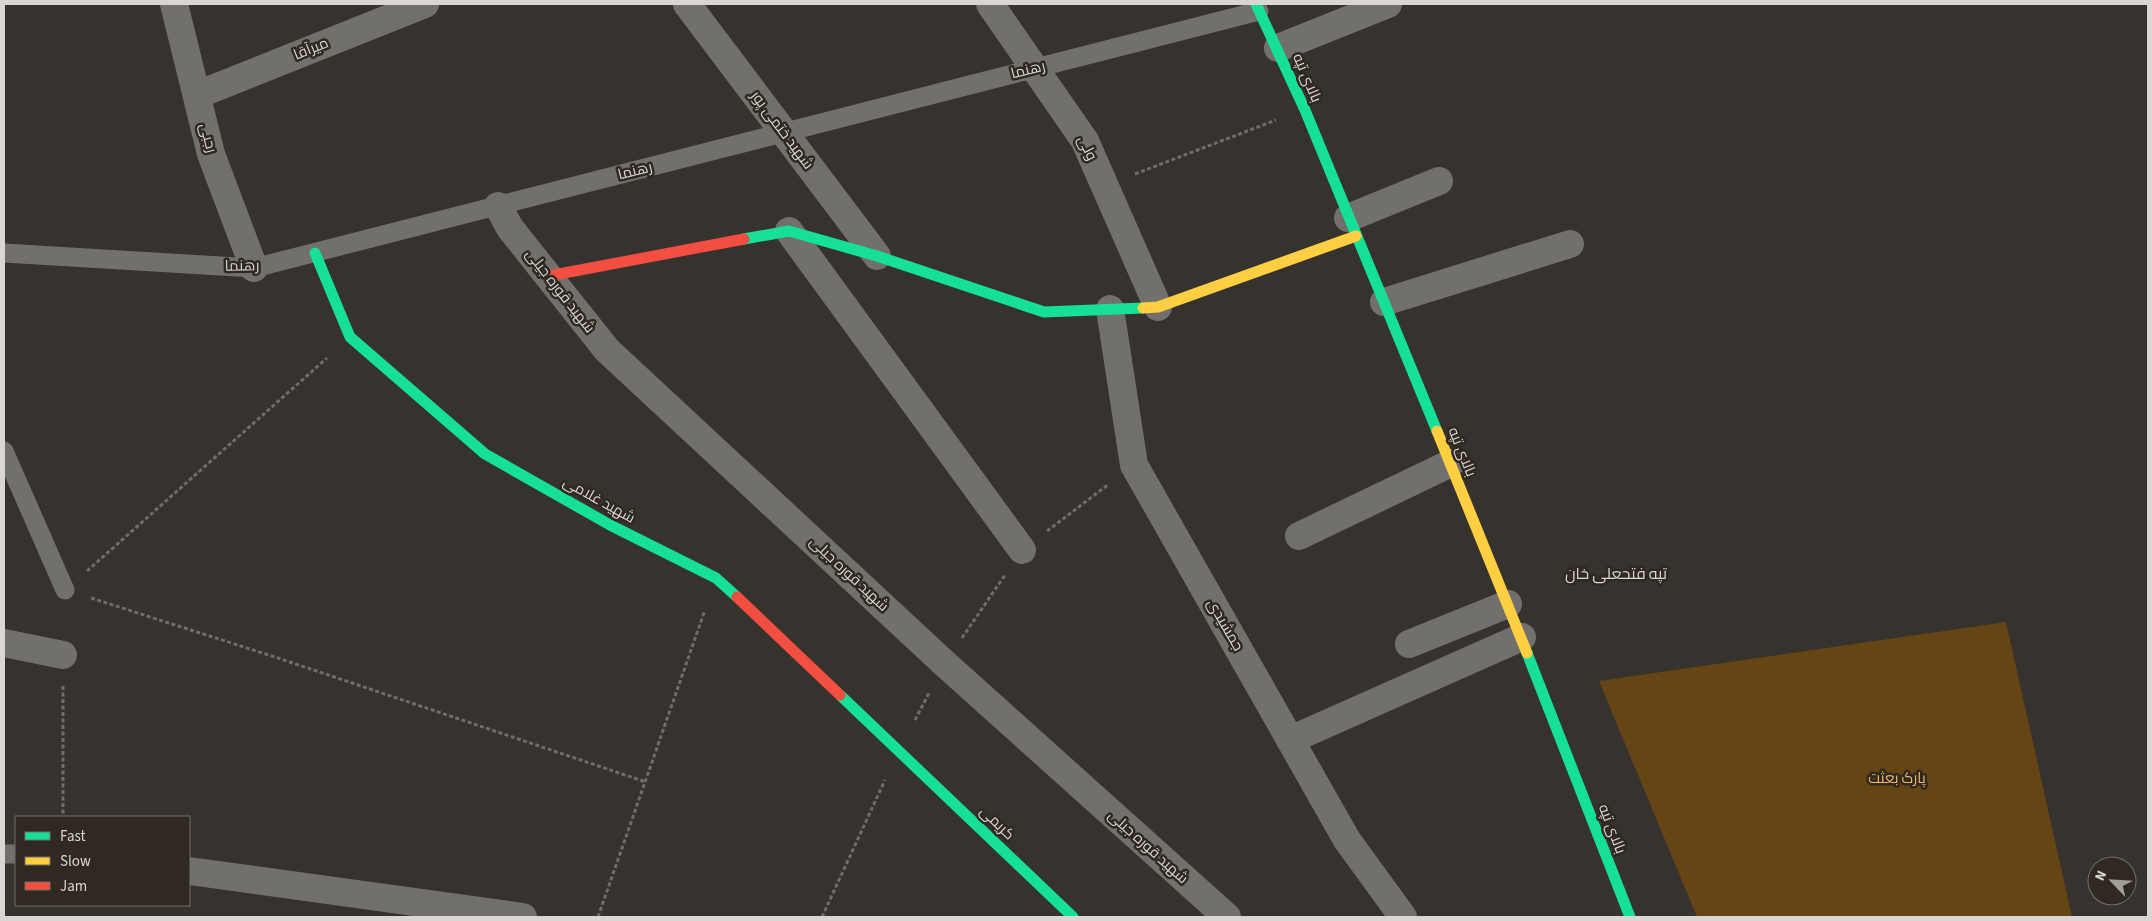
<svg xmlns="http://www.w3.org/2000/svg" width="2152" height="921" font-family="'Source Sans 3',Cairo,sans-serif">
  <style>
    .park { fill: #654513 }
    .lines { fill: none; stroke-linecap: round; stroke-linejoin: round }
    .path { stroke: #6f6c69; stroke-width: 3; stroke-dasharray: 4 2.5; stroke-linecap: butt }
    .lane { stroke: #72706d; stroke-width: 19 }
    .street { stroke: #72706d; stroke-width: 28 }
    .fast { stroke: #16e098; stroke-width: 11 }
    .slow { stroke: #ffcf43; stroke-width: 11 }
    .jam { stroke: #f24e42; stroke-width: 11 }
    .labels { text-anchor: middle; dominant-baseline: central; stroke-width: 5; stroke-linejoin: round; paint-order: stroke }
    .street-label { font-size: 15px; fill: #dad6d1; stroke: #2f2921 }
    .park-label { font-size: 15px; fill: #f5b968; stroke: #2f2921 }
    .neighbourhood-label { font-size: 16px; fill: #dad6d1; stroke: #2f2921 }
  </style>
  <rect width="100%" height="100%" fill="#36322e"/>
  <!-- park -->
  <path class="park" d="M2006 622 2072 917H1697L1599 681Z"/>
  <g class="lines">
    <!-- path -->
    <path class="path" d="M1135 174 1276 120
      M1047 531 1109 484
      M87 571 327 358
      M91 598 275 657 646 782
      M962 638 1005 575
      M63 686V817
      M915 720 929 693
      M598 917 705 610
      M822 917 885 780"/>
    <!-- lane -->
    <path class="lane" d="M4 253 254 268 1259 11
      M4 451 65 590
      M4 854H16"/>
    <!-- street -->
    <path class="street" d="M174 4 211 154 254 268
      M687 4 877 256
      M990 4 1085 141 1158 307
      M1278 48 1388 4
      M197 95 425 4
      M498 206 510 228 607 350 944 663 1227 917
      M1348 218 1439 181
      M789 231 1022 550
      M1384 302 1570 244
      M1110 309 1134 465 1347 840 1403 917
      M1299 536 1451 463
      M4 643 63 655
      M1409 644 1508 604
      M1290 740 1522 637
      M189 871 523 917"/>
    <!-- fast -->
    <path class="fast" d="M1256 4 1305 110 1437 431
      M744 239 789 231 877 256 1044 312 1143 308
      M315 253 350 337 485 454 610 525 716 578 737 597
      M1527 653 1630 917
      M840 695 1073 917"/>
    <!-- slow -->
    <path class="slow" d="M1143 308 1158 307 1356 236
      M1437 431 1527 653"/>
    <!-- jam -->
    <path class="jam" d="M548 276 744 239
      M737 597 840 695"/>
  </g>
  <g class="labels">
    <!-- street labels -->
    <g class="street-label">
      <text transform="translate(311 49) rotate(-22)">میرآقا</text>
      <text transform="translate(1028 70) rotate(-14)">رهنما</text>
      <text transform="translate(1307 78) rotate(67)">بالای تپه</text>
      <text transform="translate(782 130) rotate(53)">شهید ختمی پور</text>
      <text transform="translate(208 138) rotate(75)">رجبی</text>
      <text transform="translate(1087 148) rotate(63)">ولی</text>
      <text transform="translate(635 171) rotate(-14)">رهنما</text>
      <text transform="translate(242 266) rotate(-1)">رهنما</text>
      <text transform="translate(560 291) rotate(52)">شهید قوره جیلی</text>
      <text transform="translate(1462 452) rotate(68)">بالای تپه</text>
      <text transform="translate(599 500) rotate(29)">شهید غلامی</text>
      <text transform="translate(849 574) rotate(43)">شهید قوره جیلی</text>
      <text transform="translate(1225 625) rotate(60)">جمشیدی</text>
      <text transform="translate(997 823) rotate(44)">کریمی</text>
      <text transform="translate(1612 829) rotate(69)">بالای تپه</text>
      <text transform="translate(1148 847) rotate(42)">شهید قوره جیلی</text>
    </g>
    <!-- park labels -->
    <g class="park-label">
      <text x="1897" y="778">پارک بعثت</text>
    </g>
    <!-- neighbourhood labels -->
    <g class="neighbourhood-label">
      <text x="1616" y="574">تپه فتحعلی خان</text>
    </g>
  </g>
  <!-- border -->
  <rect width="2152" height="921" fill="none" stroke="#dad6d1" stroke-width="10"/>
  <!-- legend -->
  <rect x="15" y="816" width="175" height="90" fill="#2f2921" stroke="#736e67"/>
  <rect x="25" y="832" width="25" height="8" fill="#16e098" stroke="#736e67"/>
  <text x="60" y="841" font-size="15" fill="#dad6d1">Fast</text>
  <rect x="25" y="857" width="25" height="8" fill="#ffcf43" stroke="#736e67"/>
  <text x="60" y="866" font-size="15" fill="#dad6d1">Slow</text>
  <rect x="25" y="882" width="25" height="8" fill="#f24e42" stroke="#736e67"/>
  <text x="60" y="891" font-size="15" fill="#dad6d1">Jam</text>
  <!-- north arrow -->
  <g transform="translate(2112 881) rotate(295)"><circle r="24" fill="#2f2921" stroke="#736e67"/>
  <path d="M0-4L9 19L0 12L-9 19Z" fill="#a19d98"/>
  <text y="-8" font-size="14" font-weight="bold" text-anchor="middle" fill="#dad6d1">N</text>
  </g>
</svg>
